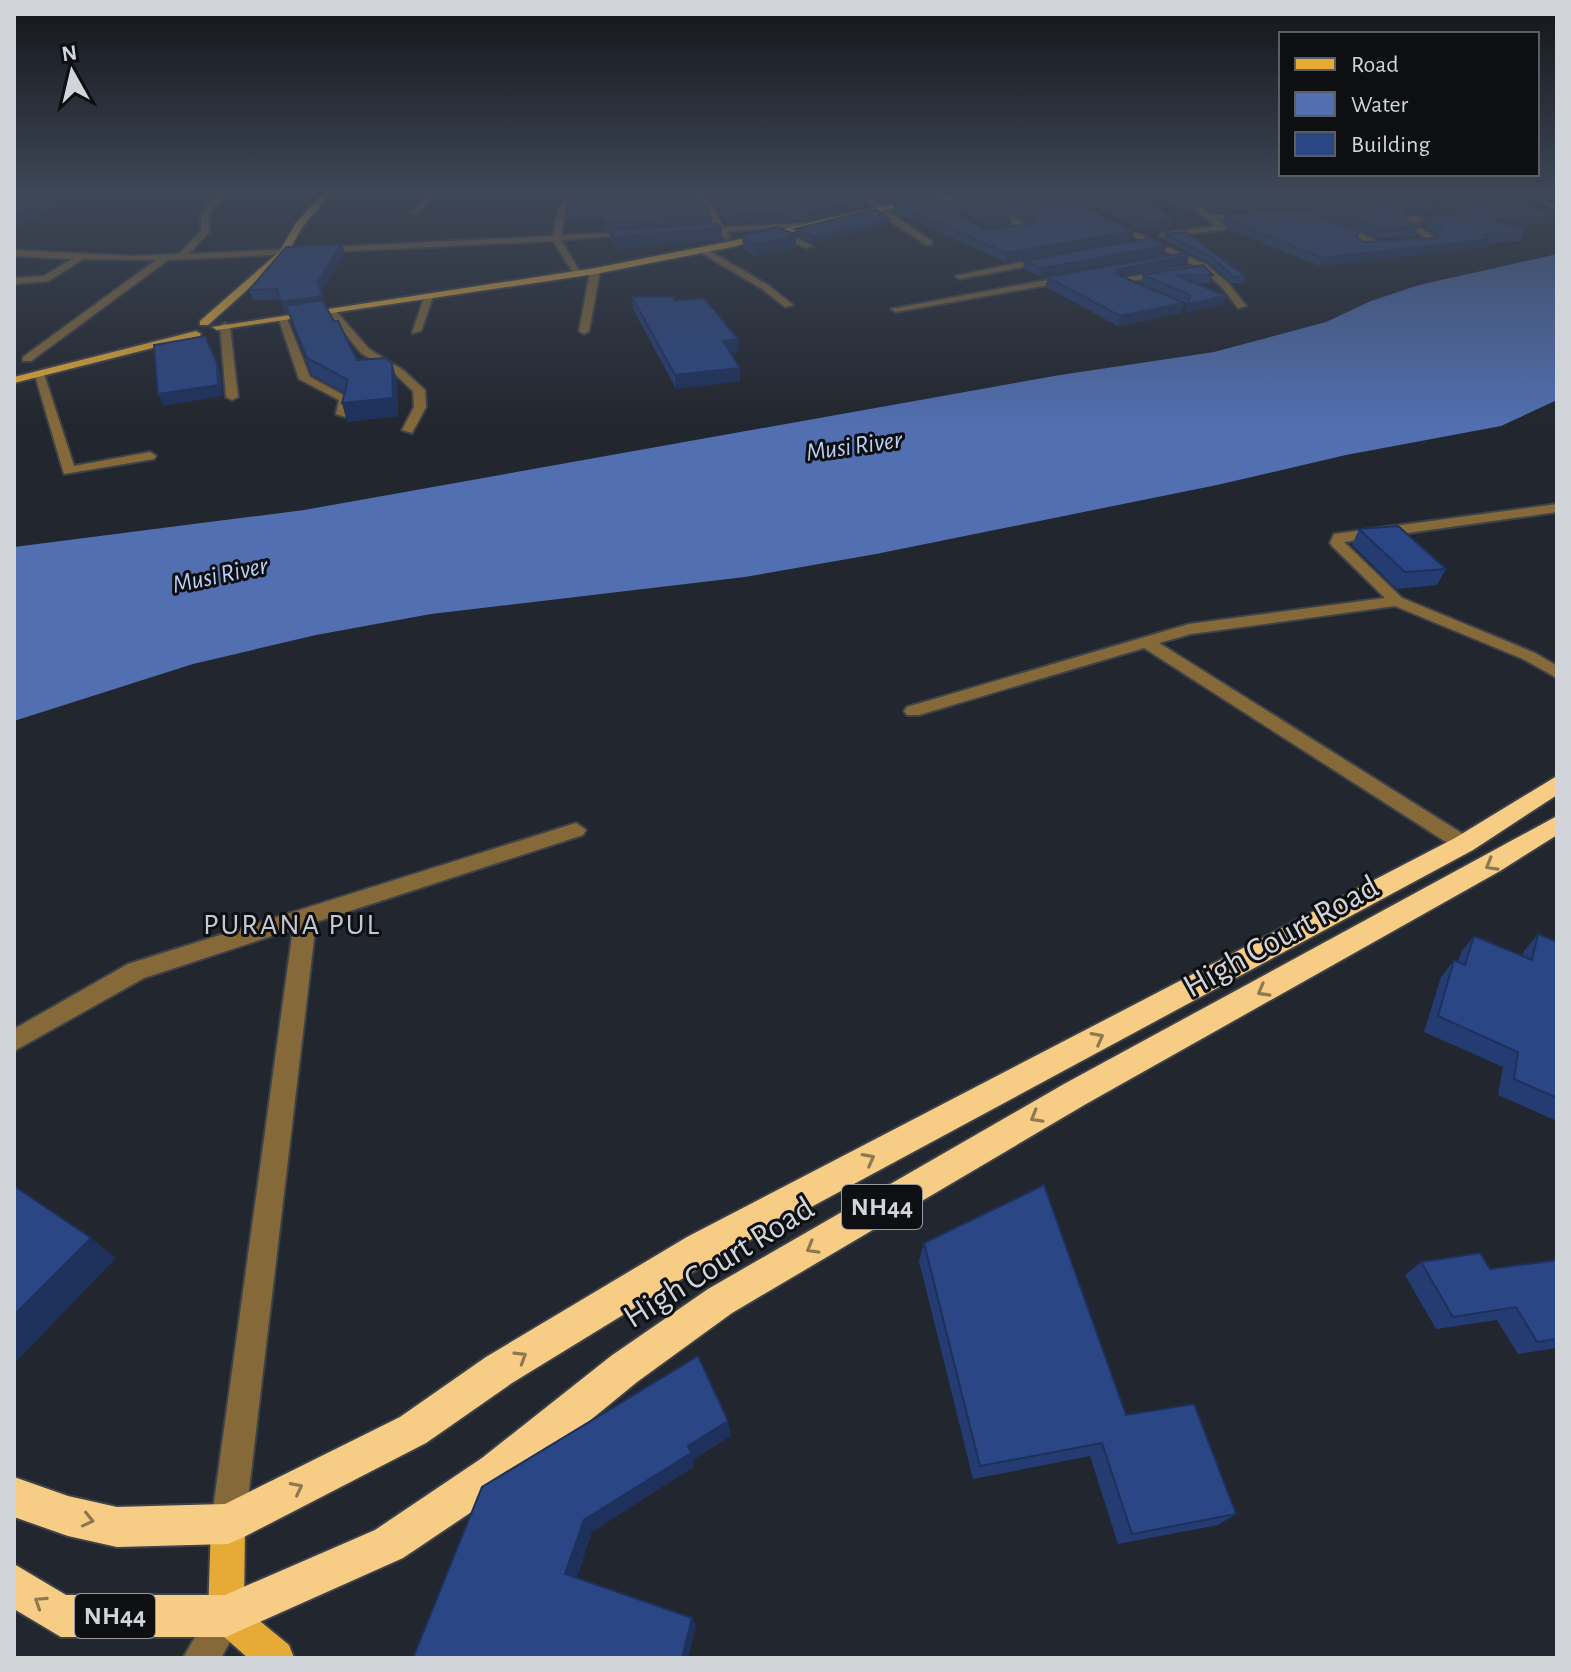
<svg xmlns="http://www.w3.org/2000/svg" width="1571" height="1672" font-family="'Alegreya Sans',sans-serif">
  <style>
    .water { fill: #516fb1 }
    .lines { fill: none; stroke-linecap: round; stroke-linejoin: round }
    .stream { fill: #516fb1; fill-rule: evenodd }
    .minor-casing { stroke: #3e4249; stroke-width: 4 }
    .major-casing { stroke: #3e4249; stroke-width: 4 }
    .highway-casing { stroke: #3e4249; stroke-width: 4 }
    .minor { fill: #856938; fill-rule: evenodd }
    .major { fill: #e6ab36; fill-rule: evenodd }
    .highway { fill: #f7cd85; fill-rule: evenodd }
    .wall { fill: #253c72 }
    .shaded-wall { fill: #1e315c }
    .building { fill: #2b4684; stroke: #1e315c; stroke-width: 2 }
    .oneway { stroke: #8e7852 }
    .labels { text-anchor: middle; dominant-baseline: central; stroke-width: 6; stroke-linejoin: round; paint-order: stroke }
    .far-water-label { font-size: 26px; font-style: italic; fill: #bccff4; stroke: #0d0f13 }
    .shield { fill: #0d0f13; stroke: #96999e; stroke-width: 2 }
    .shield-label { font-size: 26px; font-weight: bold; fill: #d1d4d9 }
    .neighbourhood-label { font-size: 30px; letter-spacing: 2px; fill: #c3c8d3; stroke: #0d0f13 }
    .near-street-label { font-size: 34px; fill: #d1d4d9; stroke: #0d0f13 }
  </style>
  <rect width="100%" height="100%" fill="#22262e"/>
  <!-- water -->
  <path class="water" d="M1557 254V400L1501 426 1346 455 1217 485 876 554 745 577 431 614 316 635 193 664 14 721V547L304 510 1060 375 1214 352 1326 322 1371 301 1419 285Z"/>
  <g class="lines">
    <!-- stream -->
    <path class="stream" d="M1527 192H1532L1557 208V211Z"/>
    <defs>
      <path id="minor" d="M217 192H225L209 215V232L189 254 553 236 558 210 571 192H579L566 210 561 235 637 232 641 234 561 240 581 274 576 277 553 241 168 260 31 361H23V357L156 260 83 259 49 281 14 284V278L44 276 72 259 14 256V250L132 256 179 254 201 231V215Z
        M431 192H440L416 214H410Z
        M695 192H703L724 227 812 223 816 225 727 232 730 237 726 240 719 232 694 233 697 229 716 228Z
        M858 192H866L881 207 932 241V245H926L875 211Z
        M924 192H933L959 211 952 213Z
        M1169 192H1178L1210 215H1253L1216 219 1227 228 1223 230 1159 237 1162 233 1216 226Z
        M986 201H992L1030 229 1005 233V229L1018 227 986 205Z
        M1412 217H1447L1451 219 1412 222 1436 238 1433 243 1402 222Z
        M1107 220 1207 265 1228 283 1246 306 1238 308 1222 287 1202 270 1100 286 1103 281 1195 266 1182 259 1160 261V257L1173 255 1107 224Z
        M1335 222 1377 241 1378 243 1371 245 1332 226Z
        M775 231H781L813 246 806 248 775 235Z
        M701 246 768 285 793 305 785 307 762 289 698 251Z
        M1051 256 1054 261 960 279 955 276Z
        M595 268 600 271 589 331 584 334 579 331 590 271Z
        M1073 275 1076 280 896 312 891 309Z
        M425 295 433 297 421 331 412 333Z
        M329 310H335L369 349 403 370 425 390 426 407 412 433 402 430 414 407 413 391 395 374 361 353 329 314Z
        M278 317 287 319 310 377 351 399 346 417 336 414 339 400 299 379Z
        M225 323 230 326 238 397 232 400 226 397 220 326Z
        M34 372 44 374 74 466 150 452 156 456 154 459 64 474Z
        M1557 504V512L1344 542 1402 598 1535 653 1557 666V678L1523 659 1395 606 1191 634 1159 643 1471 839 1474 844 1471 849H1457L1144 648 919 715H907L904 711 907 707 1189 624 1385 598 1332 546 1330 543 1334 534Z
        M576 823 586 830 583 835 316 922 245 1524 240 1536 228 1541 216 1536 211 1524 293 929 144 978 14 1051V1029L128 964Z
        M226 1598 238 1604 244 1616 221 1658H183L214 1604Z"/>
      <path id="major" d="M324 192H332L303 226 287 254 208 325H200V321L280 251 296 223Z
        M973 192H994L878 211 732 247 595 274 217 330 212 327 595 268 732 241 878 207Z
        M196 331 201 334 200 336 14 383V377Z
        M228 1507 240 1512 245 1524 244 1608 289 1645 294 1658H248L214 1628 208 1616 211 1524 216 1512Z"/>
      <path id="highway" d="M1557 776V795L1473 850 711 1261 512 1383 426 1443 242 1538 228 1544 117 1547 68 1536 14 1517V1477L68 1496 117 1507 225 1504 400 1417 486 1357 687 1237 1455 838Z
        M1557 816V835L1500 871 1086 1104 732 1313 637 1382 510 1486 403 1558 226 1637H61L14 1609V1564L66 1595H225L375 1530 482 1458 611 1356 708 1289 1064 1084Z"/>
    </defs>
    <!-- minor casing -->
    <use href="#minor" class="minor-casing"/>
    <!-- major casing -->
    <use href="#major" class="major-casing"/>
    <!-- highway casing -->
    <use href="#highway" class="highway-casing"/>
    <!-- minor -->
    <use href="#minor" class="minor"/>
    <!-- major -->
    <use href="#major" class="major"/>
    <!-- highway -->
    <use href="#highway" class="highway"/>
  </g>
  <!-- wall -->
  <path class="wall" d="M14 192H68L70 196 23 225H14Z
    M711 192 867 206 808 220 726 224 711 200Z
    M871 192H925V197L882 203Z
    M938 192H979L1011 215 1010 226 990 228 952 202 953 193 941 194Z
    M989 192H1055L1134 231 1133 239 1006 262 893 212 894 204 983 230 1027 224 988 196Z
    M1064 192H1137L1173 220 1171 228 1145 231Z
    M1141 192H1176L1196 207 1194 214Z
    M1184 192H1409L1437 206 1434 213 1412 214 1404 217V219L1418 227 1415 236 1377 238 1307 207 1211 212Z
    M1411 192H1502L1501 195H1488L1547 216 1543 224 1512 226 1524 233 1520 241 1489 243 1487 247 1319 266 1228 229 1222 222 1225 214 1358 237 1364 242 1437 238 1438 236 1421 224 1424 216 1456 214 1432 197Z
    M693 194 711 217V224L722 240 615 249 611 240 610 229 606 230 601 219 567 220 566 213Z
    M890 219 889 224 813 243 795 234V229Z
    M1186 232 1245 276 1243 283H1232L1208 262 1164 240 1166 234Z
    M796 235V247L755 257 743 247 742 236Z
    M342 244 345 254 321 291 326 306 357 360 397 380 398 416 347 422 345 393 312 375 288 312 285 313 280 300H253L249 290Z
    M1164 254 1040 276 1023 269 1024 261Z
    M1189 255 1186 265 1124 277 1184 303 1181 313 1118 326 1046 287 1047 277Z
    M1143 275H1213L1211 283H1195L1223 305 1186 312 1187 303 1141 283Z
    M632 297 674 301 739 352 730 353 740 381 676 389 633 309Z
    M1359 529 1446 569 1437 585 1397 589 1352 545Z
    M1538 934 1557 942V1121L1498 1095 1503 1067 1424 1032 1441 977 1454 960 1458 962 1461 952 1474 936 1522 956 1524 951Z
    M924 1243 1126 1415 1236 1514 1218 1525 1118 1544 1090 1456 973 1479 919 1261Z
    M1557 1260V1348L1518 1354 1497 1320 1436 1329 1405 1275 1421 1262 1490 1269Z"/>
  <!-- shaded-wall -->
  <path class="shaded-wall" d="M58 192H68L70 196 23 225 18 216Z
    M905 192H925V197L882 203V196Z
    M1465 192H1502L1501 195 1463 197Z
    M867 199V206L808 220V212Z
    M1415 206 1412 214 1401 218 1404 210Z
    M1011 215 1010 226 990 228 991 217Z
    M1547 216 1543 224 1488 228 1491 220Z
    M890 219 889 224 813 243 814 237Z
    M1173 220 1171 228 1145 231 1146 223Z
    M721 228 722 240 716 241 615 249 613 237Z
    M1134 231 1133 239 1006 262 1007 253Z
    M796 235V247L755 257V245Z
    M1491 239 1487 247 1319 266 1322 258Z
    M342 244 345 254 320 292 317 282Z
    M1166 246 1164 254 1040 276 1041 268Z
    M1189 255 1186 265 1112 279 1115 270Z
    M323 296 326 306 285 313 281 302Z
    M1226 296 1223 305 1186 312 1188 304Z
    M1184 303 1181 313 1118 326 1120 316Z
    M738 339 739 352 723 354V341Z
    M217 363 221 374 223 396 163 406 158 394Z
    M392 363 397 380 398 416 347 422 342 403Z
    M740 368V381L676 389 675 375Z
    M91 1238 116 1258 14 1364V1315Z
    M728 1421 731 1436 693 1460 694 1467 592 1532 575 1584 565 1574 584 1520 688 1446Z
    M692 1618 696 1626 688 1658H682Z"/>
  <!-- building -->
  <path class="building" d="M14 192H58L18 216H14Z
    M576 192H692L693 194H696L711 217 605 223 600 212 566 213 568 205Z
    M711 192H861L867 199 808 212 725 216Z
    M879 192H905L882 196Z
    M955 192H979L1011 215 991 217Z
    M995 192H1055L1134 231 1007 253 894 204 937 197 983 230 1032 224 1034 221Z
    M1081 192H1137L1173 220 1146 223Z
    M1161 192H1176L1196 207Z
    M1196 192H1409L1437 206H1415L1404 210V219L1418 227 1380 230 1310 200 1213 204Z
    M1439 192H1476L1547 212V216L1491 220 1524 229V233L1481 235 1491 239 1322 258 1231 221 1225 214 1307 209 1359 233 1357 237 1364 242 1437 238 1442 229 1424 216 1463 213 1465 210Z
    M876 209 890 219 814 237 795 229Z
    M717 224 721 228 613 237 609 229Z
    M777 227 796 235 755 245 742 236Z
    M1186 232 1245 276 1234 277 1210 256 1166 234Z
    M1150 238 1166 246 1041 268 1024 261Z
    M342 244 317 282 323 296 281 302 277 289 249 290 286 247Z
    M1184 253 1189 255 1115 270 1116 274 1184 303 1120 316 1047 277Z
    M1203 265 1213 275H1175L1226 296 1188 304 1190 295 1143 275Z
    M674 296V301L704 298 738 339 723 341 740 368 675 375 632 297Z
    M322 300 334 321H338L357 360 386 358 392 363 393 398 342 403 348 380 307 358 286 306Z
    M205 336 217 363 218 385 158 394 154 345Z
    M1398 526 1446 569 1405 572 1359 529Z
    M1538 934 1557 942V1098L1514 1079 1518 1052 1438 1016 1454 960 1465 965 1474 936 1532 960Z
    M1044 1185 1126 1415 1194 1404 1236 1514 1132 1534 1102 1443 980 1466 924 1243Z
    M14 1186 91 1238 14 1315Z
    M1480 1253 1490 1269 1557 1260V1339L1537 1342 1516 1307 1453 1317 1421 1262Z
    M698 1356 728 1421 688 1446 691 1453 584 1520 565 1574 692 1618 682 1658H413L482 1487Z"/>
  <!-- one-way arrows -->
  <defs><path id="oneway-chevron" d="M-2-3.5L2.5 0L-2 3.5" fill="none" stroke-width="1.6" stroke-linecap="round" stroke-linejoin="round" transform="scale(2)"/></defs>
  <g class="oneway">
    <use href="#oneway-chevron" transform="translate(1491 865) rotate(150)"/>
    <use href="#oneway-chevron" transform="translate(1263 991) rotate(151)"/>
    <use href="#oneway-chevron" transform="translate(1098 1038) rotate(-28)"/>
    <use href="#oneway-chevron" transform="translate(1036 1117) rotate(150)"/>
    <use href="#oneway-chevron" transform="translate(869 1159) rotate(-28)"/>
    <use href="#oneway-chevron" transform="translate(812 1248) rotate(150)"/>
    <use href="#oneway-chevron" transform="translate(521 1357) rotate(-32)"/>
    <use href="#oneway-chevron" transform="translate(297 1488) rotate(-27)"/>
    <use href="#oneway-chevron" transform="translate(88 1520) rotate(13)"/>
    <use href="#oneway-chevron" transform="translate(40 1602) rotate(-147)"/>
  </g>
  <!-- sky -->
  <linearGradient id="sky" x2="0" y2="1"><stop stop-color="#131519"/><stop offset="0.45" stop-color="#3e4757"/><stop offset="1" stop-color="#3e4757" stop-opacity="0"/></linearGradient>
  <rect width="1571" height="426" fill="url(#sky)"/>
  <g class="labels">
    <!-- far-water labels -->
    <g class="far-water-label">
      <text transform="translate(854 446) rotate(-8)">Musi River</text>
      <text transform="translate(220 575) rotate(-12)">Musi River</text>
    </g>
    <!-- shield labels -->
    <g class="shield">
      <rect x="842" y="1185" width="80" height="44" rx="6"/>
      <rect x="75" y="1594" width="80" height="44" rx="6"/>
    </g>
    <g class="shield-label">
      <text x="882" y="1207">NH44</text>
      <text x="115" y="1616">NH44</text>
    </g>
    <!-- neighbourhood labels -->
    <g class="neighbourhood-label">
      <text x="292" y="925">PURANA PUL</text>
    </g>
    <!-- near-street labels -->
    <g class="near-street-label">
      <text transform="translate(1281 937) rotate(-29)">High Court Road</text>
      <text transform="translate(719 1263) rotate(-32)">High Court Road</text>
    </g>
  </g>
  <!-- border -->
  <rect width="1571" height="1672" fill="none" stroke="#d1d4d9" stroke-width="32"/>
  <!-- legend -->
  <rect x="1279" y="32" width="260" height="144" fill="#0d0f13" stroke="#5b5e62" stroke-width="2"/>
  <rect x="1295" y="58" width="40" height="12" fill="#e6ab36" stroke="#5b5e62" stroke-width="2"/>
  <text x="1351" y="72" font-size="24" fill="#d1d4d9">Road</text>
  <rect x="1295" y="92" width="40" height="24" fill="#516fb1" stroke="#5b5e62" stroke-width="2"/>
  <text x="1351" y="112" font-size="24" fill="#d1d4d9">Water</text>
  <rect x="1295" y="132" width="40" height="24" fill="#2b4684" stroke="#5b5e62" stroke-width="2"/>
  <text x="1351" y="152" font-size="24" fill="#d1d4d9">Building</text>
  <!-- north arrow -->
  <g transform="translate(72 72) rotate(352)" stroke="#0d0f13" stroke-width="6" paint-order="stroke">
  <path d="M0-6L14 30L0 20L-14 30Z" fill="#d1d4d9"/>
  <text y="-12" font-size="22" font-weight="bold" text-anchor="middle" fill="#d1d4d9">N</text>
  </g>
</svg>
